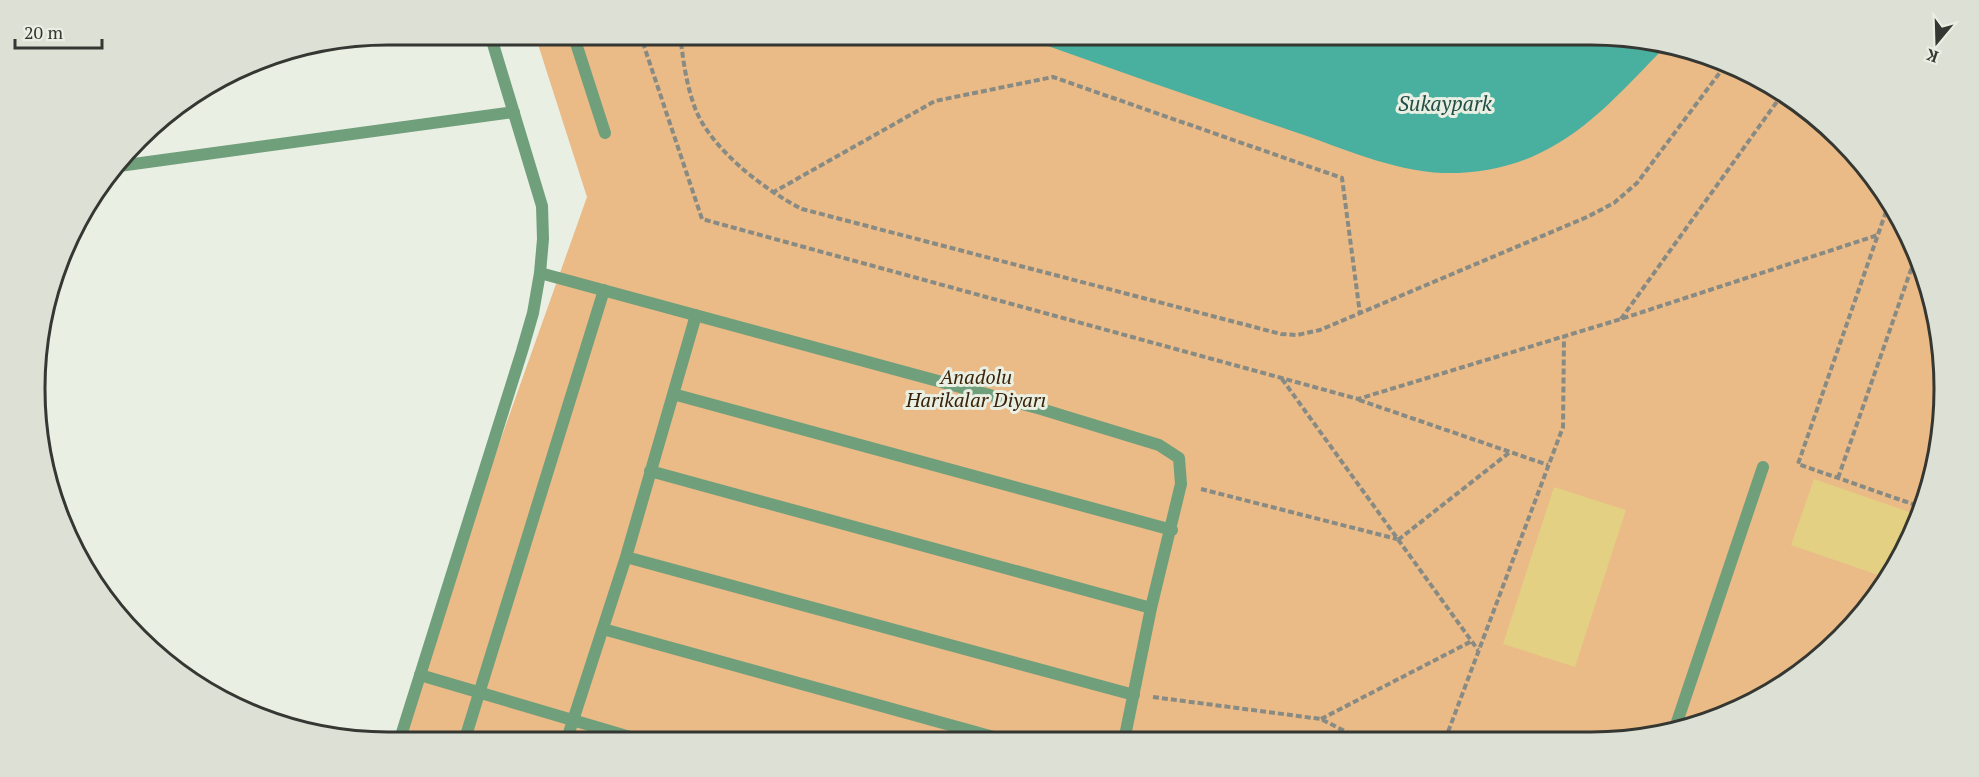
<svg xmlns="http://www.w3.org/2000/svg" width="1979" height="777" font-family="'PT Serif',serif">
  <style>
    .green { fill: #eaba87 }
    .water { fill: #49b09f }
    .building { fill: #e3d083 }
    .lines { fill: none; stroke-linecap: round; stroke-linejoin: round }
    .path { stroke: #888b83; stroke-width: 4; stroke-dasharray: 6 3; stroke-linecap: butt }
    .service { stroke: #709f7c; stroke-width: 12 }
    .minor { stroke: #709f7c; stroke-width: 12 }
    .labels { text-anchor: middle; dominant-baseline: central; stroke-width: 6; stroke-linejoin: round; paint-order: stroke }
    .park-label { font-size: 20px; font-style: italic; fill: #3a2409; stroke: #eaefe3 }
    .water-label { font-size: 21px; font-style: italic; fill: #214e46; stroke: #eaefe3 }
    .rim { fill: none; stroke: #353732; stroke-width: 3 }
  </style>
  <rect width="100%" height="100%" fill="#eaefe3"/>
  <!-- green -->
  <path class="green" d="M1590 34 1682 47 1806 108 1897 212 1942 343 1932 480 1897 566 1824 654 1747 706 1637 739 401 742 467 534 587 197 535 35Z"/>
  <!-- water -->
  <path class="water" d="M1590 34 1667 45C1628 84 1591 129 1540 153 1512 167 1475 174 1443 173 1392 171 1343 148 1295 132 1207 102 1120 72 1034 41L1028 35Z"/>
  <!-- building -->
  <path class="building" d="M1814 479 1918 515 1897 566 1887 578 1791 545Z
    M1554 487 1626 510 1575 667 1503 644Z"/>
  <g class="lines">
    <!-- path -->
    <path class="path" d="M640 34 702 219 1358 399 1621 319 1878 235
      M680 34C683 59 686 84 695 108 710 148 764 190 802 209L1281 334 1297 335 1320 330 1587 217 1614 203 1637 183 1724 67
      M772 193 935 101 1053 77 1342 178 1360 314
      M1889 203 1798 464 1921 507
      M1621 319 1781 96
      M1282 379 1478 650
      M1359 400 1548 465
      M1838 478 1914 261
      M1201 489 1397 539
      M1398 540 1510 452
      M1153 697 1321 719 1362 740
      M1321 719 1472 641
      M1445 740 1563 427 1564 337"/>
    <!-- service -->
    <path class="service" d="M573 34 605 133
      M540 273 1041 409 1159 445 1179 458 1181 484 1151 608 1124 741
      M673 394 1172 530
      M650 471 1151 608
      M626 557 1134 695
      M603 629 1008 741
      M420 675 647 742
      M1675 728 1763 467
      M464 742 604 290
      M566 742 626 557 696 315"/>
    <!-- minor -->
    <path class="minor" d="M119 166 514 112
      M399 742 522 351 533 313 540 273 543 239 542 206 490 34"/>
  </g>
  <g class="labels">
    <!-- park labels -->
    <g class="park-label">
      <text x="976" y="376">Anadolu<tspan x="976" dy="23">Harikalar Diyarı</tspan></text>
    </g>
    <!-- water labels -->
    <g class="water-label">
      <text x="1445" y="103">Sukaypark</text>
    </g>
  </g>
  <!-- crop -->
  <path d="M0 0H1979V777H0ZM388 45H1591A343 343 0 0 1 1934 388V389A343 343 0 0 1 1591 732H388A343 343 0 0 1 45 389V388A343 343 0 0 1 388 45Z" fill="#dce0d5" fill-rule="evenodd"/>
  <path class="rim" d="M388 45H1591A343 343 0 0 1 1934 388V389A343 343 0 0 1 1591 732H388A343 343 0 0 1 45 389V388A343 343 0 0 1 388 45Z"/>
  <!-- north arrow -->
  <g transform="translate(1937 42) rotate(199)" stroke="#eaefe3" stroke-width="4.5" paint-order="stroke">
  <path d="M0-4.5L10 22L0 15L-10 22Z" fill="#353732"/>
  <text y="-9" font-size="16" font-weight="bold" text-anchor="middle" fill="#353732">K</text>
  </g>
  <!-- scale -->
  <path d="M15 39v9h87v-9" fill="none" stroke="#353732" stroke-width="3"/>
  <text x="24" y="39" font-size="18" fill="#353732" stroke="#eaefe3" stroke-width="4.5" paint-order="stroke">20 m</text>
</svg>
